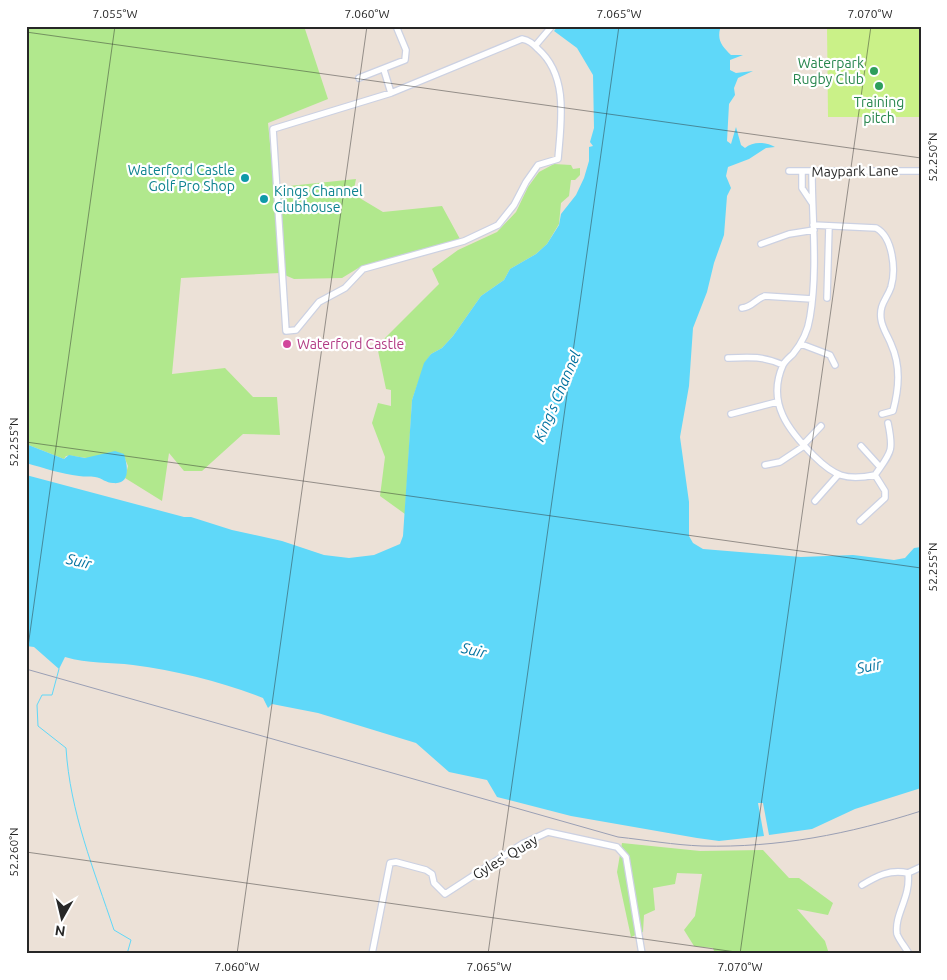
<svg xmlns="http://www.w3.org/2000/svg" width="947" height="980" font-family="Ubuntu,sans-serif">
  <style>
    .green { fill: #b1e88d }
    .pitch { fill: #caf188 }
    .water { fill: #5fd8f9 }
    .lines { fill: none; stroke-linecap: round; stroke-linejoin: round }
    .stream { stroke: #5fd8f9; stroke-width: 1 }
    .minor-casing { stroke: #ccd1e2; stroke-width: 8 }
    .minor { stroke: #fff; stroke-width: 5.5 }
    .rail { stroke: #9a9fb4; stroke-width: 1 }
    .ticks { fill: none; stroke: #272727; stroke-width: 1; stroke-opacity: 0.45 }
    .leisure-dot { fill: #2e9e5b; stroke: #fff; stroke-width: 2 }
    .culture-dot { fill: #0f9aa8; stroke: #fff; stroke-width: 2 }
    .hotel-dot { fill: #d1479c; stroke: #fff; stroke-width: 2 }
    .labels { text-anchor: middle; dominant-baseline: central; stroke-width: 4.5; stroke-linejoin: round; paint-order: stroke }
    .leisure-label { font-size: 14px; fill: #27864d; stroke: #fff; text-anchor: end }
    .culture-label { font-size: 14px; fill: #0d838f; stroke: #fff; text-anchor: end }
    .street-label { font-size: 14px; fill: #272727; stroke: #fff }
    .hotel-label { font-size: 14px; fill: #b23c85; stroke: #fff; text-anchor: start }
    .water-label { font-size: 15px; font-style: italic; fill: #0272a0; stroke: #fff }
    .neatline { fill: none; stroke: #272727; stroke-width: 2 }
    .ticks-label { font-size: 12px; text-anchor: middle; fill: #272727 }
  </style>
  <rect width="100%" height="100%" fill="#ece1d7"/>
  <!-- green -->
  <path class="green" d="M26 26H304L328 99 268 123 274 185 279 187 356 179 353 194 383 212 442 206 460 239 360 267 342 278 294 279 280 273 181 278 172 374 225 368 253 397H277L280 435 243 434 202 471H184L169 453 162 501 125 478 128 466 123 454C109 449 100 458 87 458 79 458 75 455 66 456L64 459 26 444Z
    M554 164 571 165 573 169 580 168V175L575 180H571L569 196 561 203 559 224 547 244 536 254 510 269 504 280 481 296 453 336 442 348 431 354 425 363 412 400 405 514 380 496 385 457 372 423 378 403 391 406V390L386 389 377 346 439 284 432 269 458 250 497 232 516 212 528 187 539 172Z
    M622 843 700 851 763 850 789 878H799L833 903 828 915 797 909 825 941 829 954H715L713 948 694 946 684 930 695 916 702 874 677 873 675 884 653 888 655 910 644 915 643 932 631 937 617 872Z"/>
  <!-- pitch -->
  <path class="pitch" d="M827 26H921V117H828Z"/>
  <!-- water -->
  <path class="water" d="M558 26H712L720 29C717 41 723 47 731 55H743L730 60V70L736 73 753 71 738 78 734 88 735 95 729 104 727 141 731 144 736 127 741 145 745 148C753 141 766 142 775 147L766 148 749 159 728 167 726 176 731 188 727 196 724 235 714 263 707 292 693 328 689 386 680 437 689 502V536L693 543 703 549 801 557 853 555 894 560 905 558 914 548 921 547V788L855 809 812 829 769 835 763 803H758L764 836 719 841 697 838 571 816 497 797 487 780 449 772 416 743 318 713 272 704 268 708 263 698C222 682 178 671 133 665 110 662 88 664 65 657L59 669 34 647 26 646V475L184 517H191L232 530 282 541 324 555 349 558 374 555 400 544 403 536 412 400 424 363 431 354 442 348 453 336 481 296 504 280 510 269 536 254 547 244 559 225 561 214 576 195 584 178 589 161V147L593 146 590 142 594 128 593 75 577 48 554 31Z
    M26 444 64 459 69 455 85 458 115 451 124 454C127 464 132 485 113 483 106 483 102 478 95 477 90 476 85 477 79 476 61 474 44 468 26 463Z"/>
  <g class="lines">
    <!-- stream -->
    <path class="stream" d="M59 669 52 695H42L37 705 38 726 66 748C70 812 94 870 114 930L131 940 127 954"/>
    <defs>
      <path id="minor" d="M522 39C529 40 533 44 538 49 569 76 561 122 558 159L538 165 526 182 514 205 498 225 464 241 363 269 345 288 319 302 296 330 286 331 273 129 391 93Z
        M535 46 552 26
        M384 70 391 93
        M359 78 405 60 406 50 396 26
        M789 171H921
        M802 172V188L812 203
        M812 172C812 219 818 269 810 317 808 331 802 343 793 354 790 357 785 361 783 365 766 403 789 431 814 456 834 476 846 481 875 475
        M813 225 876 228C893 237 896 270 891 287 887 299 879 304 881 319 882 328 888 336 891 344 901 366 899 388 893 411L882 414
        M761 244 789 234 814 230
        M827 298 829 226
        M742 308C753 307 755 299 765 296L812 299
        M801 344 830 355 835 365
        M728 358C749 357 764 356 783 365
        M731 414 777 402
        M803 445 821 426
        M861 446 880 467
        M765 465 780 462 804 446
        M815 501 838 475
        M860 521 885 498V491L875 475C891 452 894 452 888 423
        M908 873 921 867
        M862 885C877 876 890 869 908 873 911 898 894 914 897 934 899 940 906 948 909 954
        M372 954 390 863 396 862 426 870 432 874 434 883 445 894 522 844 548 832 617 847 626 857 642 954"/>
    </defs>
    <!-- minor casing -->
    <use href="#minor" class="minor-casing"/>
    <!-- minor -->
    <use href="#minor" class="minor"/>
    <!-- rail -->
    <path class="rail" d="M26 669 618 837C646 840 674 845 702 846 778 848 849 834 921 811"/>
  </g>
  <!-- ticks -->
  <path class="ticks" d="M26 32 921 158M26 442 921 568M26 661 115 26M26 852 750 954M237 954 367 26M488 954 619 26M740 954 871 26"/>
  <!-- markers -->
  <g class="leisure-dot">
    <circle cx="874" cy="71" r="5"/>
    <circle cx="879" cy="86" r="5"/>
  </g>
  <g class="culture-dot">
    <circle cx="245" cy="178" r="5"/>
    <circle cx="264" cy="199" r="5"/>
  </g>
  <circle class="hotel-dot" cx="287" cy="344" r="5"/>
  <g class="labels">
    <!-- leisure labels -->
    <g class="leisure-label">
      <text x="864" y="63">Waterpark<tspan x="864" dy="16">Rugby Club</tspan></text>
      <text x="879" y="102" text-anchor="middle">Training<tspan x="879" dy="16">pitch</tspan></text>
    </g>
    <!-- culture labels -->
    <g class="culture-label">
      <text x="235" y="170">Waterford Castle<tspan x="235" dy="16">Golf Pro Shop</tspan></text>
      <text x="274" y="191" text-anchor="start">Kings Channel<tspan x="274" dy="16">Clubhouse</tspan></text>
    </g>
    <!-- street labels -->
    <g class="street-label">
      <text transform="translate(855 171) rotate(-1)">Maypark Lane</text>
      <text transform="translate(505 857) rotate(-31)">Gyles' Quay</text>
    </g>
    <!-- hotel labels -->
    <g class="hotel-label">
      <text x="297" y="344">Waterford Castle</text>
    </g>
    <!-- water labels -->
    <g class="water-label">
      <text transform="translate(557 396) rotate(-67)">King's Channel</text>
      <text transform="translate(79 561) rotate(13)">Suir</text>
      <text transform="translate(474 650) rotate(13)">Suir</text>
      <text transform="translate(869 666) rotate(-11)">Suir</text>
    </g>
  </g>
  <!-- border -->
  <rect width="947" height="980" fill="none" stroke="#ffffff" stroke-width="55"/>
  <!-- north arrow -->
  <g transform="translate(62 918) rotate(188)" stroke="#ffffff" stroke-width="4" paint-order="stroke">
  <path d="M0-4L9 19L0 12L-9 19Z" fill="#272727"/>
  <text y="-8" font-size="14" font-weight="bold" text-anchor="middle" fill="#272727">N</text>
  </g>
  <rect x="28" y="28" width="892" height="924" class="neatline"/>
  <g class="ticks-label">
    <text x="115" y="18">7.055°W</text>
    <text x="367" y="18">7.060°W</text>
    <text x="619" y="18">7.065°W</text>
    <text x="870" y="18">7.070°W</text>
    <text transform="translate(933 157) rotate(-90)" y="4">52.250°N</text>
    <text transform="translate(14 442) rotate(-90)" y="4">52.255°N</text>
    <text transform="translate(933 567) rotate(-90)" y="4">52.255°N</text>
    <text transform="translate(14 852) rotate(-90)" y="4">52.260°N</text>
    <text x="237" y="971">7.060°W</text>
    <text x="489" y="971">7.065°W</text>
    <text x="740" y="971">7.070°W</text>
  </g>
</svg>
